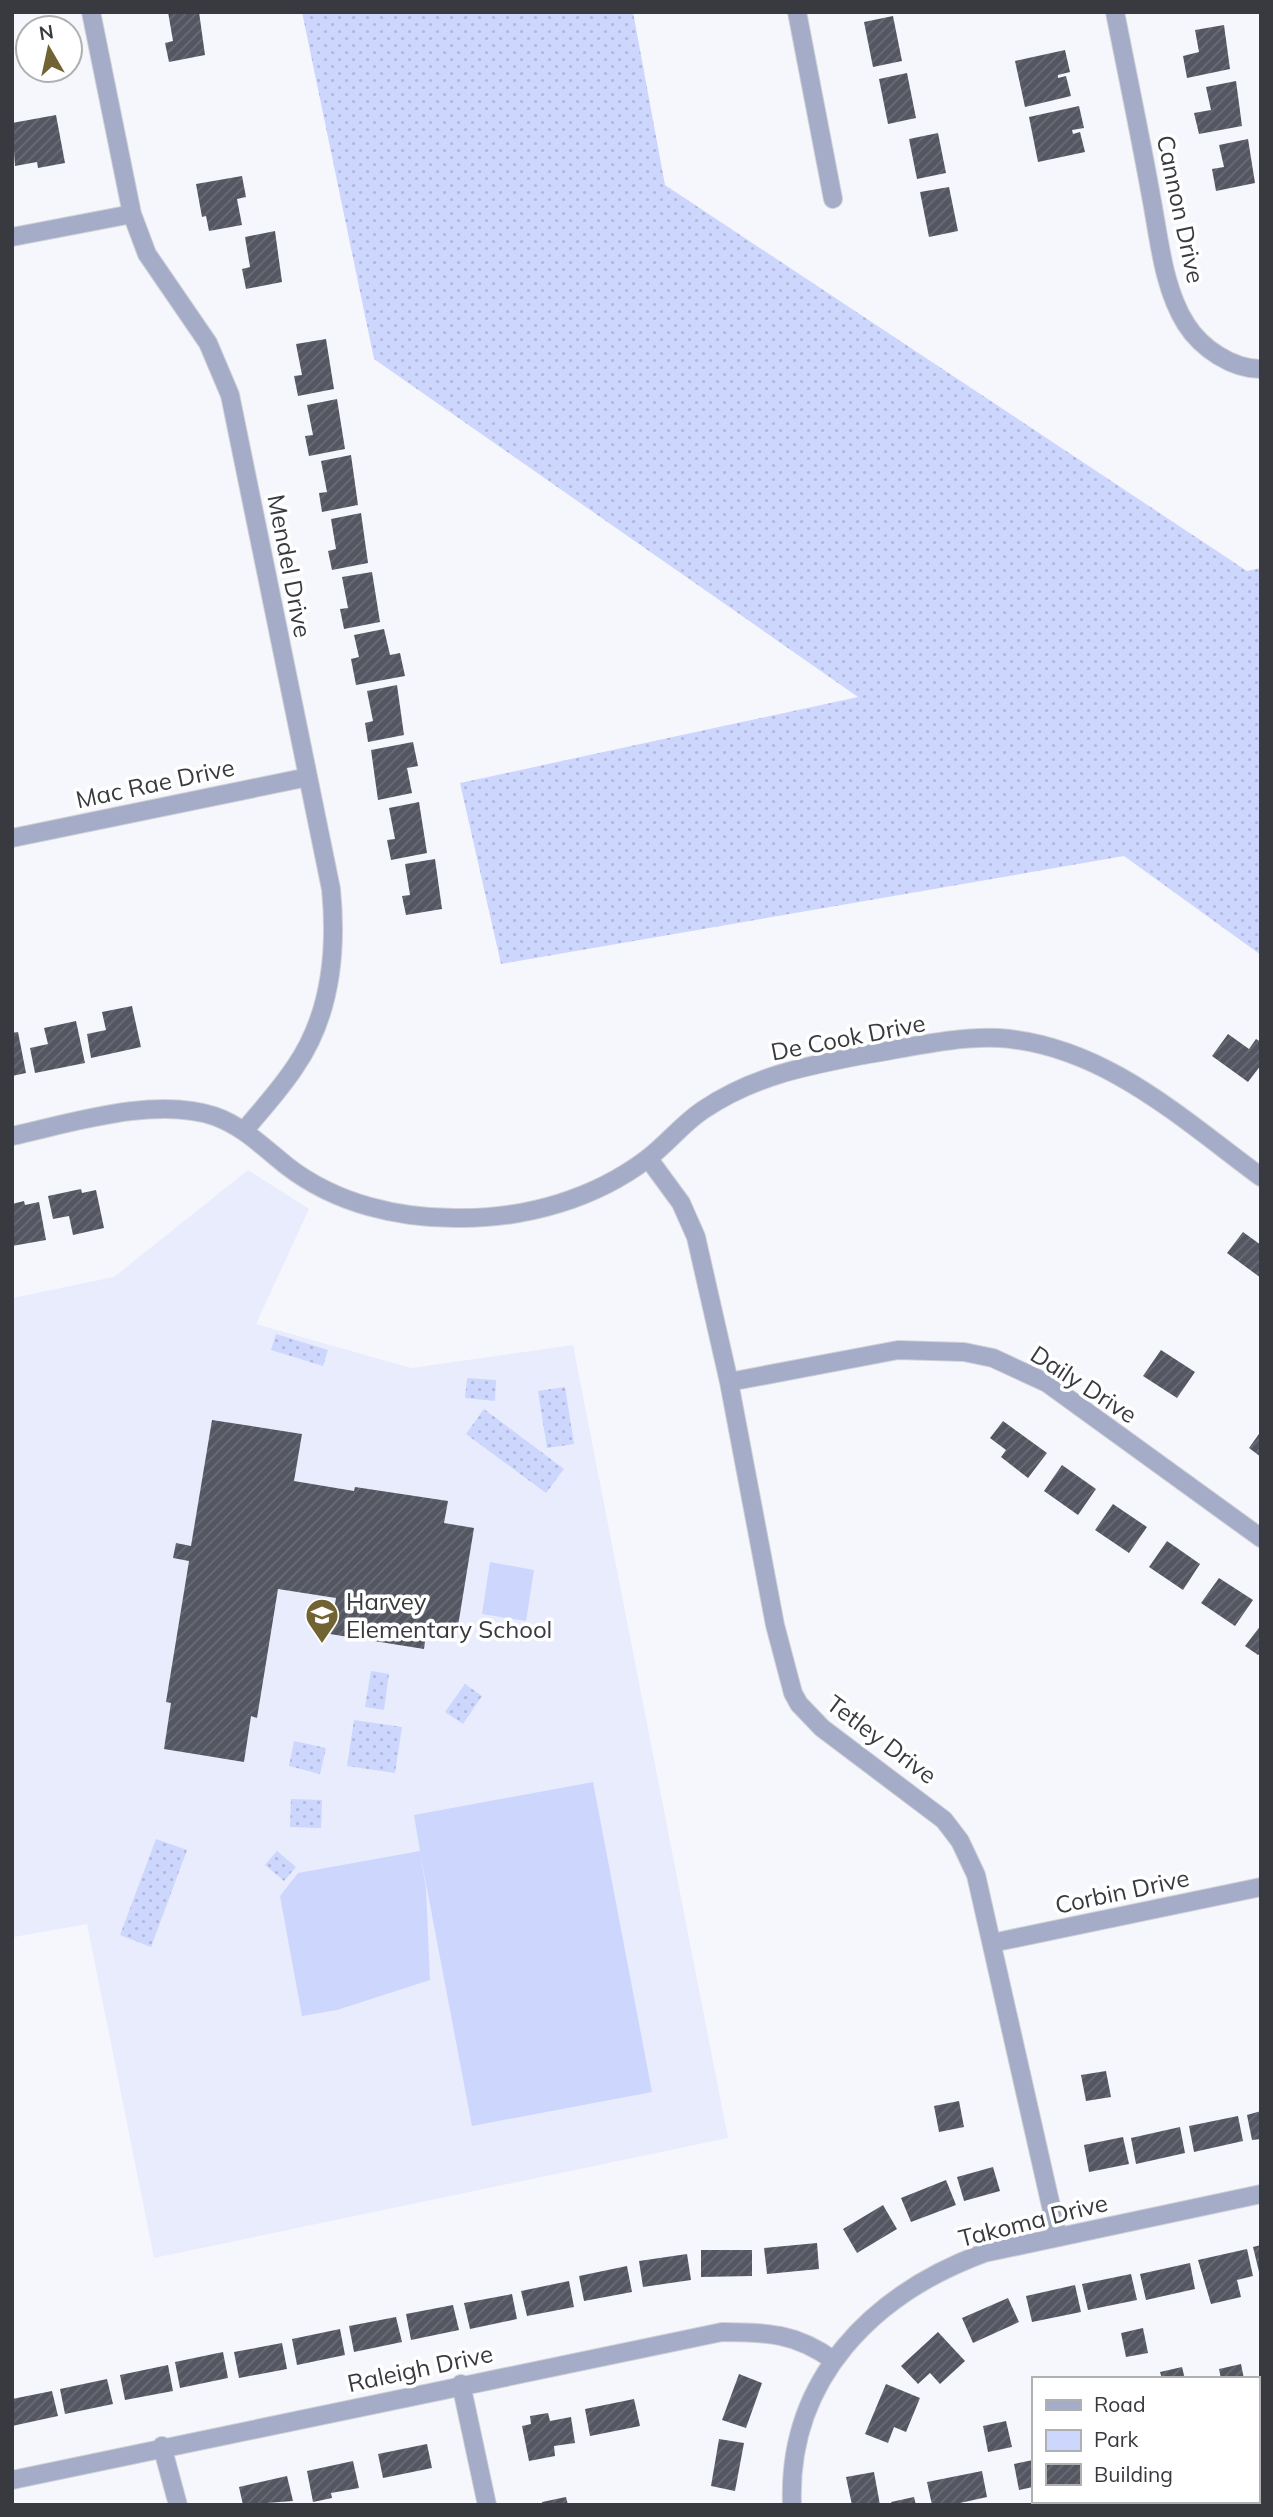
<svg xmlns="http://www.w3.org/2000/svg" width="1273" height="2517" font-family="Mulish,sans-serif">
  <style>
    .built { fill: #e8ecfd }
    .green { fill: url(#green-dots) }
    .pitch { fill: #cdd6fd }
    .building { fill: url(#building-hatch) }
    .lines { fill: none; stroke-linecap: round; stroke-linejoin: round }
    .street-casing { stroke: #d0d1d7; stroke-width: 20 }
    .street { stroke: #a5acc8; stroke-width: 18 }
    .labels { text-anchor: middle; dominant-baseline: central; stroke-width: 7; stroke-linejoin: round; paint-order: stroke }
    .street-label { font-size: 24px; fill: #383a3f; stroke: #fff }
    .poi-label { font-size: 24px; fill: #383a3f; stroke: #fff; text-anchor: start }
  </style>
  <defs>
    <pattern id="green-dots" width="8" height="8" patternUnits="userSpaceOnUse" patternTransform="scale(1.75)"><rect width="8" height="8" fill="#cdd6fd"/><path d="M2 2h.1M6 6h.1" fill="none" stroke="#b1b8da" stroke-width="1.8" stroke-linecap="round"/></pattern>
    <pattern id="building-hatch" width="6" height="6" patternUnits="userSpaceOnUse" patternTransform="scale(1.75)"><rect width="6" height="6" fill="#545762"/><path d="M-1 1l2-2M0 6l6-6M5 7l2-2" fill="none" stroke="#6a6d76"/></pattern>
  </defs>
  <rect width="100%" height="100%" fill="#f6f7fd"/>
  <!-- built -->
  <path class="built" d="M248 1170 309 1209 256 1324 411 1368 573 1345 728 2138 154 2258 87 1924 14 1937 12 1928V1298L114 1277Z"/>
  <!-- green -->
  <path class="green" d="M302 12H633L665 185 1247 571 1261 568V955L1124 856 501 964 460 783 858 697 374 359Z
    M276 1334 328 1350 323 1366 271 1350Z
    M467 1378 496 1380 495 1401 465 1398Z
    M565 1387 574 1444 547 1448 538 1391Z
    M484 1409 564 1469 546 1493 466 1434Z
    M371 1671 389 1674 384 1710 365 1707Z
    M465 1684 482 1696 463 1724 445 1712Z
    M354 1720 402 1727 395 1773 347 1766Z
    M294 1741 326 1748 320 1774 289 1766Z
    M291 1799 322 1800 321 1828 290 1827Z
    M156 1839 187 1850 151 1947 120 1935Z
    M277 1851 296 1867 284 1881 265 1865Z"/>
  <!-- pitch -->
  <path class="pitch" d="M490 1562 534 1570 526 1621 482 1614Z
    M593 1782 652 2092 472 2126 420 1852 426 1888 430 1980 337 2010 302 2016 280 1896 298 1873 420 1851 414 1815Z"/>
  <!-- building -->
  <path class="building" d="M168 12H199L205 55 169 62 165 43 173 41Z
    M893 16 902 61 873 67 864 22Z
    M1224 25 1230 69 1187 78 1183 56 1199 52 1195 30Z
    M1065 50 1070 72 1058 75V78L1066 76 1071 96 1025 107 1015 61Z
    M907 73 916 118 888 124 879 79Z
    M1236 81 1242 126 1199 134 1194 113 1211 110 1206 87Z
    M1079 106 1084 128 1072 130 1073 134 1080 132 1085 152 1038 162 1029 117Z
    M56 115 65 163 38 168 37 162 15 166 12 123Z
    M938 133 946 173 917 179 909 139Z
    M1248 139 1255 183 1216 191 1212 169 1224 167 1219 145Z
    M242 176 246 197 237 199 242 225 209 231 206 216 202 217 196 184Z
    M949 187 958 231 929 237 920 192Z
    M275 231 282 282 246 289 242 269 250 267 245 237Z
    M326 339 334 389 298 396 294 376 302 375 296 344Z
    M337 399 345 449 309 456 305 436 313 435 307 405Z
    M351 455 358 505 322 512 319 493 327 492 321 461Z
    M361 513 368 563 332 570 328 551 336 549 331 519Z
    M372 572 380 622 344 629 340 609 348 608 342 577Z
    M384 629 390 655 400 653 405 676 356 685 351 659 359 657 354 635Z
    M397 685 404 735 368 742 365 723 373 721 367 691Z
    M413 742 418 766 407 768 412 793 378 800 371 750Z
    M419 802 427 853 391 860 387 840 395 839 389 808Z
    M435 859 442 909 406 915 402 896 410 895 405 864Z
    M132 1006 141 1047 91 1058 87 1034 106 1030 102 1012Z
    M76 1021 85 1063 35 1073 30 1048 48 1044 44 1028Z
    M18 1032 26 1073 12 1076V1033Z
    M1228 1034 1249 1049 1256 1039 1261 1042V1065L1248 1082 1212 1056Z
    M81 1189 82 1193 96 1190 104 1228 73 1235 69 1216 53 1219 48 1196Z
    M24 1201 25 1205 39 1202 46 1240 12 1246V1204Z
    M1243 1232 1261 1245V1278L1227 1253Z
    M1161 1350 1195 1372 1177 1398 1143 1376Z
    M212 1420 302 1434 294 1481 354 1491 355 1487 448 1501 444 1523 474 1528 457 1632 427 1627 424 1649 330 1634 336 1598 278 1589 257 1718 251 1716 244 1762 164 1749 171 1703 166 1702 189 1561 173 1558 176 1543 191 1546Z
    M1003 1421 1047 1453 1028 1478 1001 1457 1006 1450 990 1438Z
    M1261 1431V1457L1249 1448Z
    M1062 1465 1096 1489 1078 1515 1044 1491Z
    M1113 1504 1147 1527 1129 1553 1095 1530Z
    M1167 1541 1200 1564 1183 1590 1149 1567Z
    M1219 1578 1253 1600 1235 1626 1201 1603Z
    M1261 1625V1652L1258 1655 1245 1646Z
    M1106 2071 1111 2097 1086 2101 1081 2075Z
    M959 2101 964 2127 939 2132 934 2106Z
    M1261 2111V2139L1252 2140 1247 2115Z
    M1238 2116 1243 2141 1194 2152 1189 2126Z
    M1180 2127 1185 2153 1136 2164 1131 2138Z
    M1123 2137 1129 2164 1089 2172 1084 2145Z
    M993 2167 1000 2191 964 2201 957 2177Z
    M946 2180 956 2205 911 2222 901 2198Z
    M883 2205 897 2229 857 2253 843 2229Z
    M817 2243 819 2269 767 2274 764 2248Z
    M1261 2245V2276H1260L1253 2247Z
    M1247 2249 1253 2276 1237 2280 1241 2297 1211 2304 1198 2260Z
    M701 2250H752V2276L701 2277Z
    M687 2254 691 2280 643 2287 639 2261Z
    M1190 2263 1195 2289 1146 2300 1140 2274Z
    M627 2266 632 2292 584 2301 579 2276Z
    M1131 2274 1137 2300 1088 2310 1082 2284Z
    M569 2281 574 2307 527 2316 521 2291Z
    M1075 2285 1081 2312 1032 2322 1026 2296Z
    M512 2294 517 2319 470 2329 464 2303Z
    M1008 2298 1019 2322 973 2343 962 2318Z
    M453 2305 459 2330 411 2340 406 2314Z
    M396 2317 402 2342 354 2352 349 2326Z
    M1143 2328 1148 2353 1126 2357 1121 2333Z
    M340 2329 345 2355 297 2365 292 2339Z
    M938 2332 965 2361 940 2384 930 2373 918 2384 901 2366Z
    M282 2343 287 2369 239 2378 234 2352Z
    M223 2352 228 2378 180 2388 175 2362Z
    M1241 2364 1244 2379H1221L1219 2369Z
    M168 2365 173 2391 125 2400 120 2375Z
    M1182 2367 1185 2379H1162L1160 2372Z
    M739 2374 762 2383 746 2428 722 2420Z
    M107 2379 113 2404 65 2414 60 2389Z
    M886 2384 920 2398 906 2432 894 2427 888 2443 865 2434Z
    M52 2391 58 2416 12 2426V2399Z
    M634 2399 640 2426 590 2436 585 2409Z
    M548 2413 550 2421 571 2417 575 2443 554 2446 555 2456 529 2461 522 2426 531 2424 530 2416Z
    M1261 2413V2440L1257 2441V2414Z
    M1006 2421 1012 2447 988 2452 983 2426Z
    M719 2439 744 2443 735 2491 711 2486Z
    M427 2444 432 2468 383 2478 378 2454Z
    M1033 2460V2487L1019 2490 1014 2464Z
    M353 2461 359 2488 331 2493 332 2498 313 2502 307 2471Z
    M982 2471 987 2497 951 2505H932L927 2482Z
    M874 2472 880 2505H852L846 2477Z
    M287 2476 293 2501 243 2505 239 2487Z
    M566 2497 568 2505H542V2502Z
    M914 2497 916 2505H892L891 2502Z"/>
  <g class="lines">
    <defs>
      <path id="street" d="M91 12 132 214 147 254 208 343 230 395 331 889C337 950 331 1015 295 1067 280 1090 261 1110 244 1131
        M797 12 833 199
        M1115 12C1127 73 1140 134 1151 196 1159 237 1163 288 1186 324 1201 348 1232 369 1261 369
        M12 237 132 214
        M12 838 308 777
        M12 1136C71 1123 156 1096 214 1116 243 1126 264 1148 287 1166 336 1204 400 1219 461 1218 527 1218 594 1199 647 1159 667 1144 682 1124 703 1110 753 1076 806 1066 863 1055 907 1048 955 1036 999 1038 1103 1045 1181 1118 1261 1177
        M648 1158 681 1203 696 1237 729 1382 775 1625 793 1693 799 1704 822 1728 944 1820 960 1841 976 1875 1058 2237
        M729 1382 898 1350 964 1352 993 1358 1047 1383 1261 1538
        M992 1943 1261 1887
        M461 2384 487 2505
        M162 2446 178 2505
        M12 2480 722 2332C766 2332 796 2333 833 2360
        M1257 2496 1261 2495
        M792 2505C787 2379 873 2294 984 2253L1261 2194
        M1214 2505 1231 2501"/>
    </defs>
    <!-- street casing -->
    <use href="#street" class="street-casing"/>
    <!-- street -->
    <use href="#street" class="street"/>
  </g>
  <!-- icons -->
  <defs>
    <symbol id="school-pin" viewBox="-11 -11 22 30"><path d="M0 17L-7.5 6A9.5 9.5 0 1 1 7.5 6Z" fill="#726432" stroke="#fff"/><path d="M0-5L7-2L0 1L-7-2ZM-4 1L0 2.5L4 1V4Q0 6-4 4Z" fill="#fff"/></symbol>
  </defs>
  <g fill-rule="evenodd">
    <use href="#school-pin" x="303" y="1596" width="38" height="52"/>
  </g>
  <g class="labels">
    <!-- street labels -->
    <g class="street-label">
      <text transform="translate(1181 209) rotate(78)">Cannon Drive</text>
      <text transform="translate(290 566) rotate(79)">Mendel Drive</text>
      <text transform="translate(155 783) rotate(-12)">Mac Rae Drive</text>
      <text transform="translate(848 1037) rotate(-11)">De Cook Drive</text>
      <text transform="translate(1084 1384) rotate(33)">Daily Drive</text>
      <text transform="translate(882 1739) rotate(37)">Tetley Drive</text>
      <text transform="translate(1122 1891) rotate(-12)">Corbin Drive</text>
      <text transform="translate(1033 2220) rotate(-14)">Takoma Drive</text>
      <text transform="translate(420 2368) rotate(-12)">Raleigh Drive</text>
    </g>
    <!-- poi labels -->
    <g class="poi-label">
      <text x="346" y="1601">Harvey<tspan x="346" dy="28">Elementary School</tspan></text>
    </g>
  </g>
  <!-- border -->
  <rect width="1273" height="2517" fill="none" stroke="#383a3f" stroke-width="28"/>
  <!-- legend -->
  <rect x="1032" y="2377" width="228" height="126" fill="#ffffff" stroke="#afb0b2" stroke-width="2"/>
  <rect x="1046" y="2400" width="35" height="10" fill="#a5acc8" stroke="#afb0b2" stroke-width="2"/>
  <text x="1094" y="2412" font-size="21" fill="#383a3f">Road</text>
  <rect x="1046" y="2430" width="35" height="21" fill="#cdd6fd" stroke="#afb0b2" stroke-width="2"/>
  <text x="1094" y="2447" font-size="21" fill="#383a3f">Park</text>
  <rect x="1046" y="2464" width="35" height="21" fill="url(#building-hatch)" stroke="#afb0b2" stroke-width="2"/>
  <text x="1094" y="2482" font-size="21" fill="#383a3f">Building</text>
  <!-- north arrow -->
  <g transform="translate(49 49) rotate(351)"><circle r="33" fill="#ffffff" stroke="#afb0b2" stroke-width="2"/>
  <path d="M0-5L12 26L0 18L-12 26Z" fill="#726432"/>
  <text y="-10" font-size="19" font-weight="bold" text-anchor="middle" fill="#383a3f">N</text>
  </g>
</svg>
